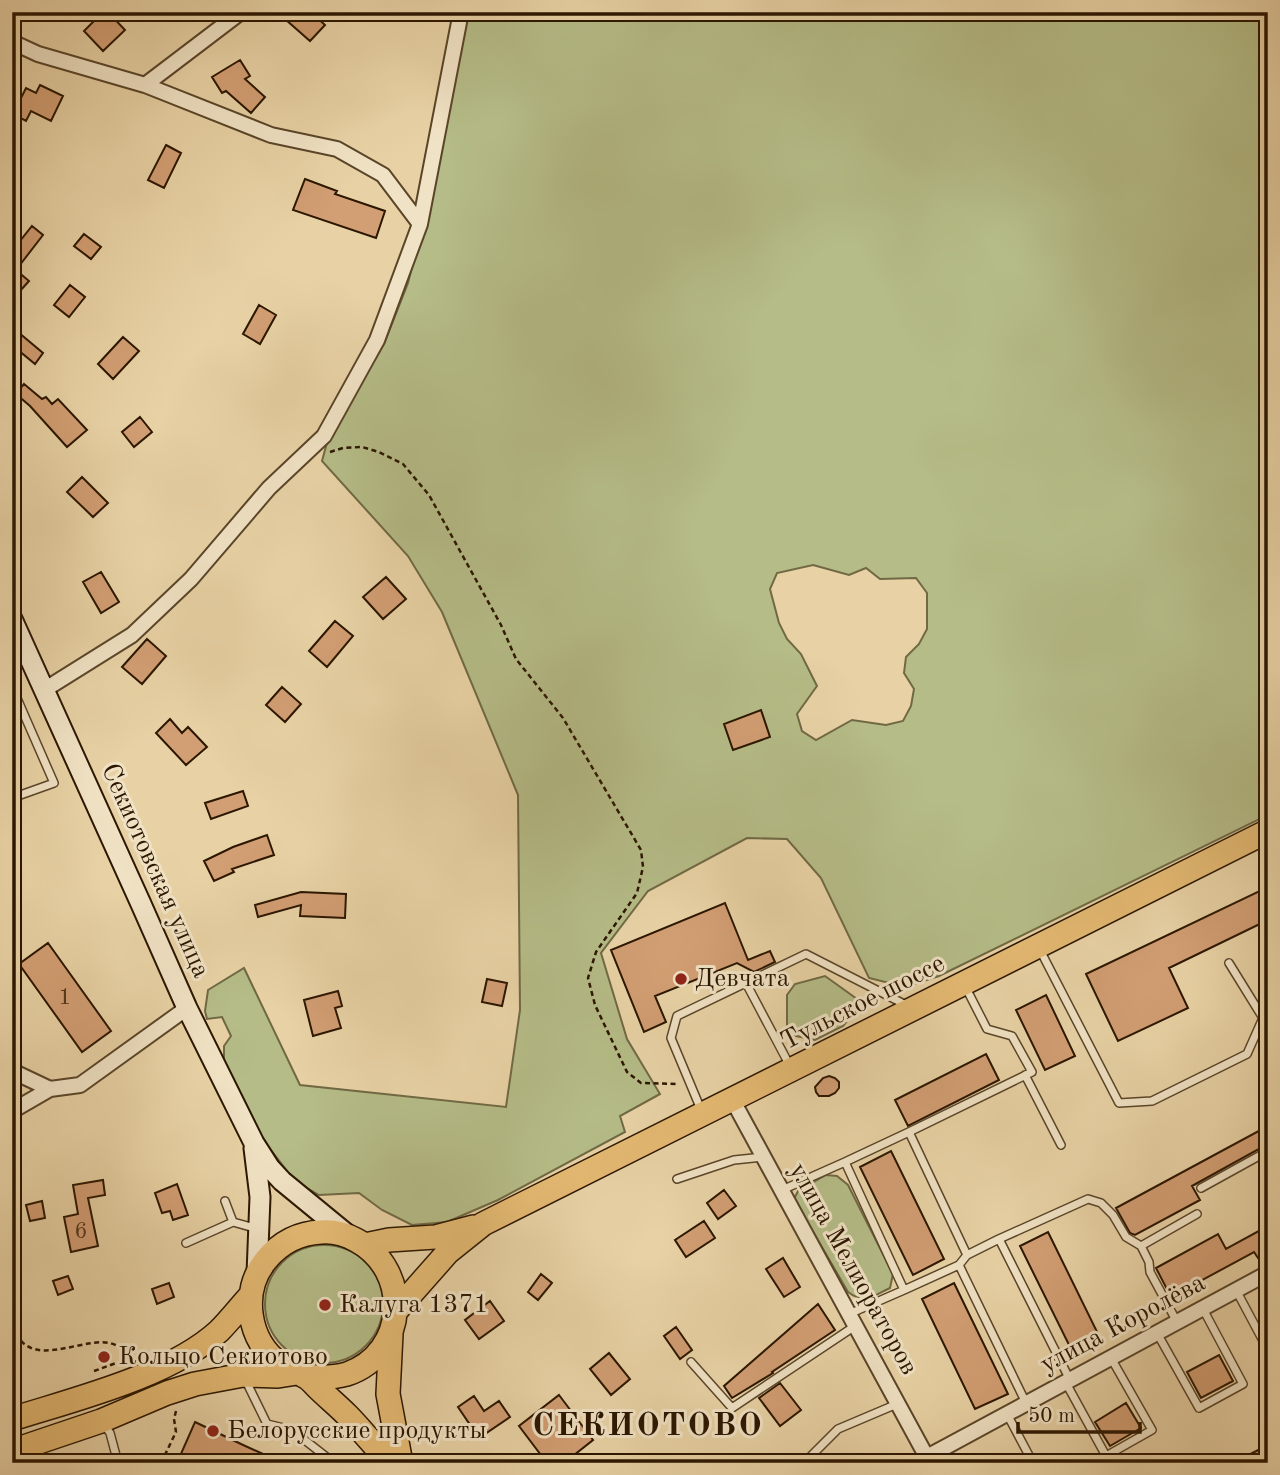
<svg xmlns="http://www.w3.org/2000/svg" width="1280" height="1475" font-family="'Old Standard TT',serif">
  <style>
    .green { fill: #b5bc87; stroke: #706944; stroke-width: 2; fill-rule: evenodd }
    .building { fill: #d29e73; stroke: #2b1600; stroke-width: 2 }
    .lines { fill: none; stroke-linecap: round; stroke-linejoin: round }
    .lane-casing { stroke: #5a4529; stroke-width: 10 }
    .street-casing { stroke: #5a4529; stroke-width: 18 }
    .secondary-casing { stroke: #2b1600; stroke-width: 23 }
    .primary-casing { stroke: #2b1600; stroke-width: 26 }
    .path { stroke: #2b1600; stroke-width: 2.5; stroke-dasharray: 5 3.5; stroke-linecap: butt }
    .lane { stroke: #f0e2c4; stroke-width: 7 }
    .street { stroke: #f0e2c4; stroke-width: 14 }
    .secondary { stroke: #f0e2c4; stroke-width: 19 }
    .primary { stroke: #e4b972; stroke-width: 23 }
    .poi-dot { fill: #8f2418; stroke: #f0e2c4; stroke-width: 2.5 }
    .labels { text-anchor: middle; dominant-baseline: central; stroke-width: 6; stroke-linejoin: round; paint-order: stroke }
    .number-label { font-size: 23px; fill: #55381d }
    .street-label { font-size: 26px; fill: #2b1600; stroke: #f0e2c4 }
    .poi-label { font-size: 26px; fill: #2b1600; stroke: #f0e2c4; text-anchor: start }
    .district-label { font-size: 33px; font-weight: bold; letter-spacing: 2px; fill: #2b1600; stroke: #f0e2c4 }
  </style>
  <rect width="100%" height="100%" fill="#e8d2a5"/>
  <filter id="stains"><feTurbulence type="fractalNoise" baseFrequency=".00286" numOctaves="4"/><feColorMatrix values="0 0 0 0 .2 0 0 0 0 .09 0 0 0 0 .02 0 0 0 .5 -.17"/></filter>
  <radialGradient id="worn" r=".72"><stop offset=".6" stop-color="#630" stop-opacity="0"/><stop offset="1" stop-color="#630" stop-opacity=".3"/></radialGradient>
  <!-- green -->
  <path class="green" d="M468 12H1268V815L939 976 905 987 869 978 821 878 787 839 747 838 648 891 601 953 627 1039 660 1094 620 1116 625 1132 498 1200 447 1222 412 1225 382 1210 359 1193 319 1195 295 1181 246 1118 224 1062V1046L231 1036 222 1017 207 1019 205 1011 208 990 244 968 300 1085 506 1107 520 1010 518 795 442 612 408 556 322 461 328 439 384 344 408 283 434 179ZM813 565 849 575 866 568 880 579 916 578 927 593V629L919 644 906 657 904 673 914 689 911 706 903 721 886 725 852 720 816 740 802 731 797 714 817 686 801 654 787 639 779 623 770 589 777 573Z
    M825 976 857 999 856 1011 843 1026 815 1040 796 1036 787 1028V995L795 984Z
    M826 1175 837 1176 848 1185 893 1274 890 1288C873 1296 865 1305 848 1292L794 1199 798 1191Z
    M265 1304a59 59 0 1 1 118 0a59 59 0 1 1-118 0Z"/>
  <!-- building -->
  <path class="building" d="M103 12H108L125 30 103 51 84 31Z
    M277 12H311L325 25 310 41Z
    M240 60 250 76 245 79 265 97 251 113 226 91 222 93 212 77Z
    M40 85 63 96 51 121 31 111 26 121 13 114 26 88 36 93Z
    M166 145 181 153 164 188 148 180Z
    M305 179 337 191 335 194 385 211 376 238 293 210Z
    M32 226 43 235 16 270 29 281 12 300V251Z
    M84 234 101 247 91 259 74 246Z
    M70 285 85 297 69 317 54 305Z
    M259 305 276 315 260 344 243 334Z
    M12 327 43 353 35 364 12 345Z
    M123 337 139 351 113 379 98 364Z
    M24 384 42 399 46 397 52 404 58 399 87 430 67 447 30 406 16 394Z
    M140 417 152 432 134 447 122 432Z
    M82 477 108 503 93 517 67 492Z
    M101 572 119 602 101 613 83 582Z
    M386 577 406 599 383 619 363 597Z
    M335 621 353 636 327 667 309 651Z
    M147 639 166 656 142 684 122 667Z
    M282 687 301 704 285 722 266 705Z
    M761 710 770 737 733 750 724 724Z
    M170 719 182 733 188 727 207 747 186 765 156 733Z
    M243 791 248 806 211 819 205 803Z
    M267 835 274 855 232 869 234 872 214 881 204 861 233 847Z
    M1268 887V920L1169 968 1188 1008 1118 1041 1086 974Z
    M301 892 346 894 345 918 300 916 301 905 258 917 255 905Z
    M725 903 748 960 770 951 775 962 754 972 737 963 655 996 666 1022 644 1032 611 950Z
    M48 943 111 1031 82 1052 19 964Z
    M487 979 507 983 502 1006 482 1002Z
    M338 991 342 1006 335 1008 341 1028 313 1036 304 1000Z
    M1046 995 1075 1056 1045 1070 1016 1010Z
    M986 1054 999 1080 908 1126 895 1100Z
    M829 1076 835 1078 839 1082V1088L835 1093 829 1096H819L816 1092 815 1087 823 1078Z
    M1268 1126V1144L1192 1186 1200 1200 1135 1235 1130 1233 1116 1208Z
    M891 1151 944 1259 913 1275 860 1167Z
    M103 1180 105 1195 88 1198 98 1246 71 1252 64 1217 78 1214 73 1185Z
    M177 1184 188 1215 173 1220 170 1211 162 1213 155 1193Z
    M724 1190 736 1206 718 1219 707 1203Z
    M42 1201 45 1218 30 1221 26 1205Z
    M704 1221 715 1238 686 1257 675 1240Z
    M1268 1226V1253L1258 1258 1254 1252 1171 1297 1156 1268 1218 1234 1226 1249Z
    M1048 1232 1102 1342 1074 1355 1020 1246Z
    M783 1258 800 1287 784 1297 766 1269Z
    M541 1274 552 1283 538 1300 528 1292Z
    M68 1276 73 1289 58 1295 53 1281Z
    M169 1283 174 1297 157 1304 152 1289Z
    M954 1283 1008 1394 975 1409 922 1299Z
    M490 1301 504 1321 479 1339 465 1320Z
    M818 1304 835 1330 772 1372 773 1373 732 1398 724 1386Z
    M676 1327 692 1350 680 1359 664 1336Z
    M609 1353 630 1379 611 1395 590 1369Z
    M1219 1355 1233 1381 1201 1398 1187 1372Z
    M780 1383 801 1410 780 1426 759 1398Z
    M559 1395 593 1440 564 1463H547L519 1426Z
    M474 1396 484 1411 499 1401 510 1417 479 1438 458 1407Z
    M1126 1403 1141 1428 1110 1446 1095 1422Z
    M195 1422 241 1444 283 1463H180L182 1457 180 1456Z
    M1268 1445V1463H1233Z"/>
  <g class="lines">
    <defs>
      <path id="lane" d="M12 466 17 495 12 507
        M12 661 26 651
        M12 687 54 783 12 798
        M1040 950 1119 1103 1152 1101 1247 1054 1263 1018 1229 963
        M746 983 790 1066
        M1025 1075 1061 1145
        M702 1112 671 1038 677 1016 806 954 906 1005
        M909 1132 1032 1072 1012 1036 987 1029 965 986
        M845 1162 909 1132 967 1255 959 1265 904 1290
        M677 1179 734 1160 763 1157
        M1201 1188 1268 1151
        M782 1190 845 1162 904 1290 849 1314
        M225 1201 233 1222
        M999 1239 1070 1380
        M186 1243 233 1222 258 1229
        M1141 1246 1149 1262 1150 1272 1177 1322
        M967 1255 999 1239 1088 1199 1101 1203 1113 1215 1126 1237 1141 1246 1197 1214
        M959 1265 1026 1403
        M1236 1290 1268 1350
        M1157 1333 1199 1408 1243 1384 1203 1309
        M691 1362 732 1408 855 1326
        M245 1379 267 1424 292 1430 334 1463
        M1066 1383 1106 1456 1152 1430 1111 1358
        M1007 1414 1033 1463
        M104 1425 110 1433 118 1463
        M804 1463 838 1429 897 1404"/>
      <path id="street" d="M12 42 38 54 145 85 271 135 337 149 383 175 420 224
        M145 85 241 12
        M44 690 132 635 191 579 269 488 324 436 377 340 420 224 461 12
        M12 1071 50 1089 80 1085 187 1008
        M732 1099 930 1463
        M12 1111 50 1089
        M927 1457 1268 1273"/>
      <path id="secondary" d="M12 619 141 904 187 1008 254 1143 270 1168 282 1181 349 1236
        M254 1148 260 1197 257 1274"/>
      <path id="primary" d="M365 1245 389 1240 435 1237 473 1227
        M396 1311 448 1252 483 1224 1268 831
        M391 1334 388 1394 401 1463
        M305 1376C320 1378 333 1378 347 1374 408 1353 412 1270 356 1240 345 1234 333 1231 321 1232 298 1233 280 1243 266 1260 240 1292 248 1341 280 1364 288 1370 296 1371 304 1376 309 1378 313 1383 316 1386 326 1396 337 1405 347 1415 362 1430 375 1447 390 1463
        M12 1419C75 1399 170 1376 219 1331 230 1320 240 1307 251 1295
        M12 1451 101 1421 167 1393 195 1384 243 1375 278 1376 297 1373"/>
    </defs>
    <!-- lane casing -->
    <use href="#lane" class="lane-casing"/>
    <!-- street casing -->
    <use href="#street" class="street-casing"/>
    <!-- secondary casing -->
    <use href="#secondary" class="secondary-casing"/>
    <!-- primary casing -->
    <use href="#primary" class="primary-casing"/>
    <!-- path -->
    <path class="path" d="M330 452 343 448 362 447 379 452 403 464 429 495 501 625 516 659 563 718 641 850 643 867 637 893 596 952 588 978 595 1005 627 1072 641 1083 679 1084
      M12 1317C14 1324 16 1333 19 1338 43 1374 112 1316 127 1359
      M94 1371 130 1358
      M161 1463 176 1432 174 1419 176 1411"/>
    <!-- lane -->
    <use href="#lane" class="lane"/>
    <!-- street -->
    <use href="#street" class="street"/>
    <!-- secondary -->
    <use href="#secondary" class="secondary"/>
    <!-- primary -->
    <use href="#primary" class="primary"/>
  </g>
  <!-- markers -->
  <g class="poi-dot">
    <circle cx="681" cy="979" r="7"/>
    <circle cx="325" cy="1305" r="7"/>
    <circle cx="104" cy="1357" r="7"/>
    <circle cx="213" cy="1431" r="7"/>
  </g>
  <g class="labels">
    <!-- number labels -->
    <g class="number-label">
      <text x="65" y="997">1</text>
      <text x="81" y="1231">6</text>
    </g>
    <!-- street labels -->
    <g class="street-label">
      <text transform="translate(155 871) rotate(66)">Секиотовская улица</text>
      <text transform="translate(863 1003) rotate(-27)">Тульское шоссе</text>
      <text transform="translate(853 1269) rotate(61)">улица Мелиораторов</text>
      <text transform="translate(1123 1324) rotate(-28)">улица Королёва</text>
    </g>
    <!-- poi labels -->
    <g class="poi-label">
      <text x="695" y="979">Девчата</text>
      <text x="339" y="1305">Калуга 1371</text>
      <text x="118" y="1357">Кольцо Секиотово</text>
      <text x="227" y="1431">Белорусские продукты</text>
    </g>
    <!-- district labels -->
    <g class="district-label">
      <text x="648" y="1426">СЕКИОТОВО</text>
    </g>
  </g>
  <!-- margin -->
  <rect width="1280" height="1475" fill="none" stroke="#e8d2a5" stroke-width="42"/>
  <rect x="14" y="14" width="1252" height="1447" fill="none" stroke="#2b1600" stroke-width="3.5"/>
  <rect x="21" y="21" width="1238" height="1433" fill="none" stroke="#2b1600" stroke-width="2"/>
  <!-- scale -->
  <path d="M1018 1422v10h122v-10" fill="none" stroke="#2b1600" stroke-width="3.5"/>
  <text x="1028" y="1422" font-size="21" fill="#2b1600" stroke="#f0e2c4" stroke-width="5" paint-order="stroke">50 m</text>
  <rect width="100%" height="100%" filter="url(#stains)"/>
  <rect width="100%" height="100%" fill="url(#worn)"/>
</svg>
